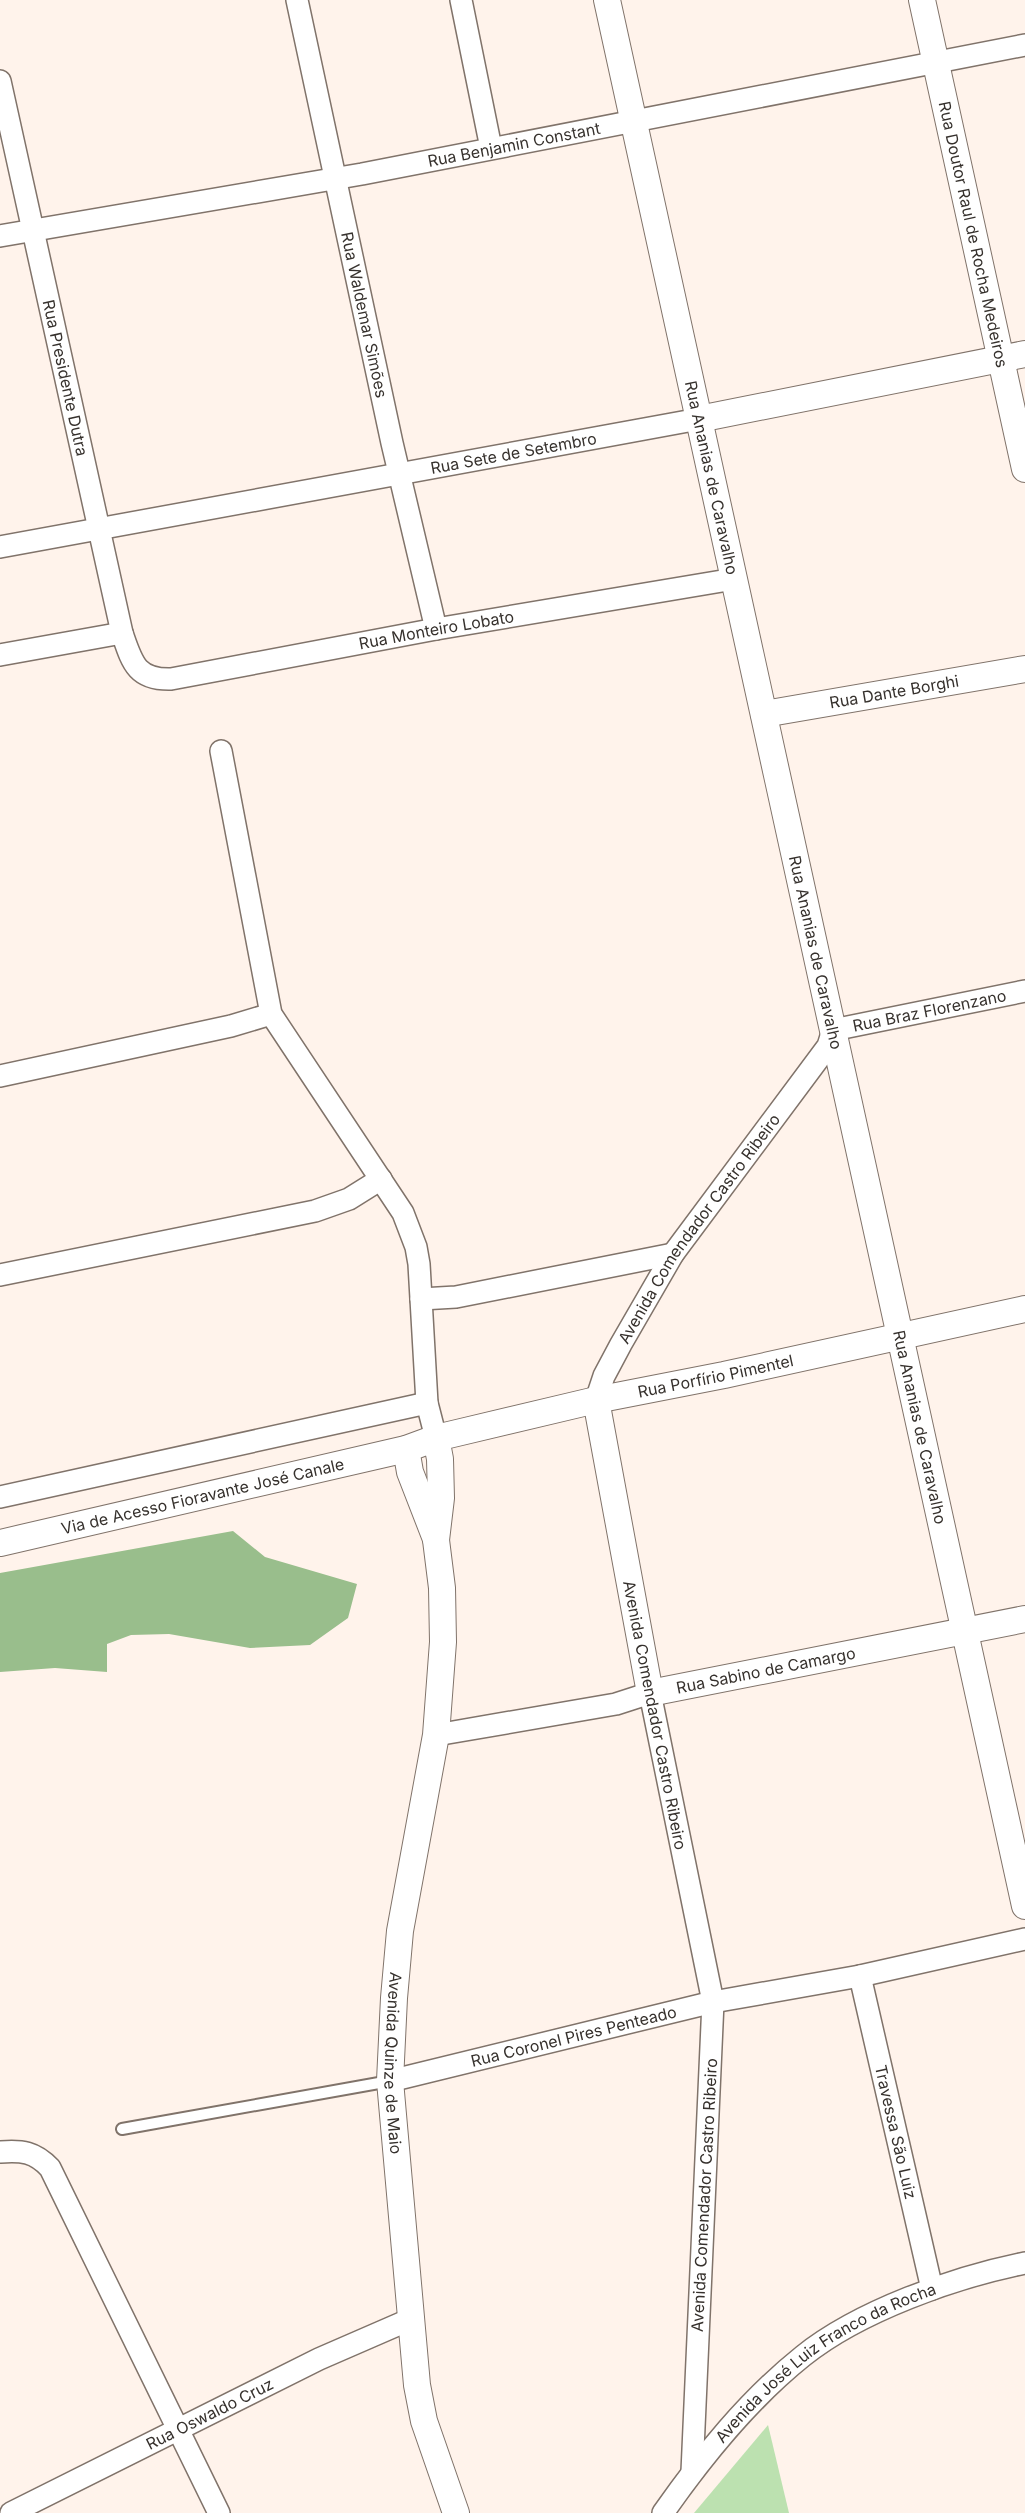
<svg xmlns="http://www.w3.org/2000/svg" width="1025" height="2513" font-family="Inter,sans-serif">
  <style>
    .green { fill: #bce1b0 }
    .forest { fill: #99be8c }
    .lines { fill: none; stroke-linecap: round; stroke-linejoin: round }
    .service-casing { stroke: #80736a; stroke-width: 14 }
    .minor-casing { stroke: #80736a; stroke-width: 24 }
    .tertiary-casing { stroke: #80736a; stroke-width: 28 }
    .service { stroke: #fff; stroke-width: 10 }
    .minor { stroke: #fff; stroke-width: 21 }
    .tertiary { stroke: #fff; stroke-width: 26 }
    .labels { text-anchor: middle; dominant-baseline: central; stroke-width: 4.5; stroke-linejoin: round; paint-order: stroke }
    .street-label { font-size: 16px; fill: #36312d; stroke: #fff }
  </style>
  <rect width="100%" height="100%" fill="#fff3eb"/>
  <!-- green -->
  <path class="green" d="M768 2425 789 2513H694Z"/>
  <!-- forest -->
  <path class="forest" d="M233 1531 265 1557 357 1584 348 1618 310 1645 250 1648 169 1634 131 1635 107 1644V1672L55 1668 0 1672V1573Z"/>
  <g class="lines">
    <defs>
      <path id="service" d="M122 2129 390 2081"/>
      <g id="minor">
        <path id="s1" d="M297 0 392 443 436 629"/>
        <path d="M461 0 491 148"/>
        <path id="s2" d="M0 81 122 633C132 662 136 680 171 679L436 629 734 579"/>
        <path id="s3" d="M0 236 362 174 1025 45"/>
        <path id="s4" d="M0 547 699 419"/>
        <path d="M0 655 122 633"/>
        <path d="M221 751 271 1014 403 1213 416 1247 419 1264 427 1403 436 1438"/>
        <path d="M0 1076 231 1026 271 1014"/>
        <path d="M0 1275 315 1211 349 1199 381 1179"/>
        <path d="M421 1299 456 1297 673 1254"/>
        <path id="s5" d="M596 1400 604 1376 621 1344 673 1254 828 1046 833 1030 1025 991"/>
        <path d="M0 1497 427 1403"/>
        <path d="M436 1735 616 1704 650 1693 713 2002 692 2472"/>
        <path id="s6" d="M860 1976 932 2289"/>
        <path id="s7" d="M390 2081 713 2002 860 1976 1025 1939"/>
        <path d="M0 2152C22 2150 35 2152 50 2168L219 2513"/>
        <path id="s8" d="M11 2513 319 2359 411 2319"/>
        <path id="s9" d="M663 2513C703 2456 748 2400 803 2356 859 2311 955 2277 1025 2263"/>
      </g>
      <g id="tertiary">
        <path id="s10" d="M607 0 1025 1906"/>
        <path id="s11" d="M922 0 1025 469"/>
        <path d="M699 419 1025 354"/>
        <path id="s12" d="M764 714 1025 669"/>
        <path id="s13" d="M596 1400 650 1693 1025 1619"/>
        <path id="s14" d="M436 1438 440 1459 441 1498 436 1540 442 1588 443 1642 436 1735 400 1931 394 1998 390 2081 417 2385 424 2421 456 2513"/>
        <path d="M406 1449 410 1472 436 1539"/>
        <path id="s15" d="M0 1543 406 1449 436 1438 596 1400 724 1375 1025 1309"/>
      </g>
    </defs>
    <!-- service casing -->
    <use href="#service" class="service-casing"/>
    <!-- minor casing -->
    <use href="#minor" class="minor-casing"/>
    <!-- tertiary casing -->
    <use href="#tertiary" class="tertiary-casing"/>
    <!-- service -->
    <use href="#service" class="service"/>
    <!-- minor -->
    <use href="#minor" class="minor"/>
    <!-- tertiary -->
    <use href="#tertiary" class="tertiary"/>
  </g>
  <g class="labels">
    <!-- street labels -->
    <g class="street-label">
      <text stroke="none"><textPath href="#s3" startOffset="522">Rua Benjamin Constant</textPath></text>
      <text stroke="none"><textPath href="#s11" startOffset="240">Rua Doutor Raul de Rocha Medeiros</textPath></text>
      <text stroke="none"><textPath href="#s1" startOffset="322">Rua Waldemar Simões</textPath></text>
      <text stroke="none"><textPath href="#s2" startOffset="304">Rua Presidente Dutra</textPath></text>
      <text stroke="none"><textPath href="#s4" startOffset="522">Rua Sete de Setembro</textPath></text>
      <text stroke="none"><textPath href="#s10" startOffset="489">Rua Ananias de Caravalho</textPath></text>
      <text stroke="none"><textPath href="#s2" startOffset="910">Rua Monteiro Lobato</textPath></text>
      <text stroke="none"><textPath href="#s12" startOffset="132">Rua Dante Borghi</textPath></text>
      <text stroke="none"><textPath href="#s10" startOffset="975">Rua Ananias de Caravalho</textPath></text>
      <text stroke="none"><textPath href="#s5" startOffset="540">Rua Braz Florenzano</textPath></text>
      <text stroke="none"><textPath href="#s5" startOffset="201">Avenida Comendador Castro Ribeiro</textPath></text>
      <text stroke="none"><textPath href="#s15" startOffset="735">Rua Porfírio Pimentel</textPath></text>
      <text stroke="none"><textPath href="#s10" startOffset="1461">Rua Ananias de Caravalho</textPath></text>
      <text stroke="none"><textPath href="#s15" startOffset="208">Via de Acesso Fioravante José Canale</textPath></text>
      <text stroke="none"><textPath href="#s13" startOffset="416">Rua Sabino de Camargo</textPath></text>
      <text transform="translate(655 1715) rotate(79)">Avenida Comendador Castro Ribeiro</text>
      <text stroke="none"><textPath href="#s7" startOffset="189">Rua Coronel Pires Penteado</textPath></text>
      <text stroke="none"><textPath href="#s14" startOffset="630">Avenida Quinze de Maio</textPath></text>
      <text stroke="none"><textPath href="#s6" startOffset="160">Travessa São Luiz</textPath></text>
      <text transform="translate(704 2195) rotate(-87)">Avenida Comendador Castro Ribeiro</text>
      <text stroke="none"><textPath href="#s9" startOffset="226">Avenida José Luiz Franco da Rocha</textPath></text>
      <text stroke="none"><textPath href="#s8" startOffset="222">Rua Oswaldo Cruz</textPath></text>
    </g>
  </g>
</svg>
